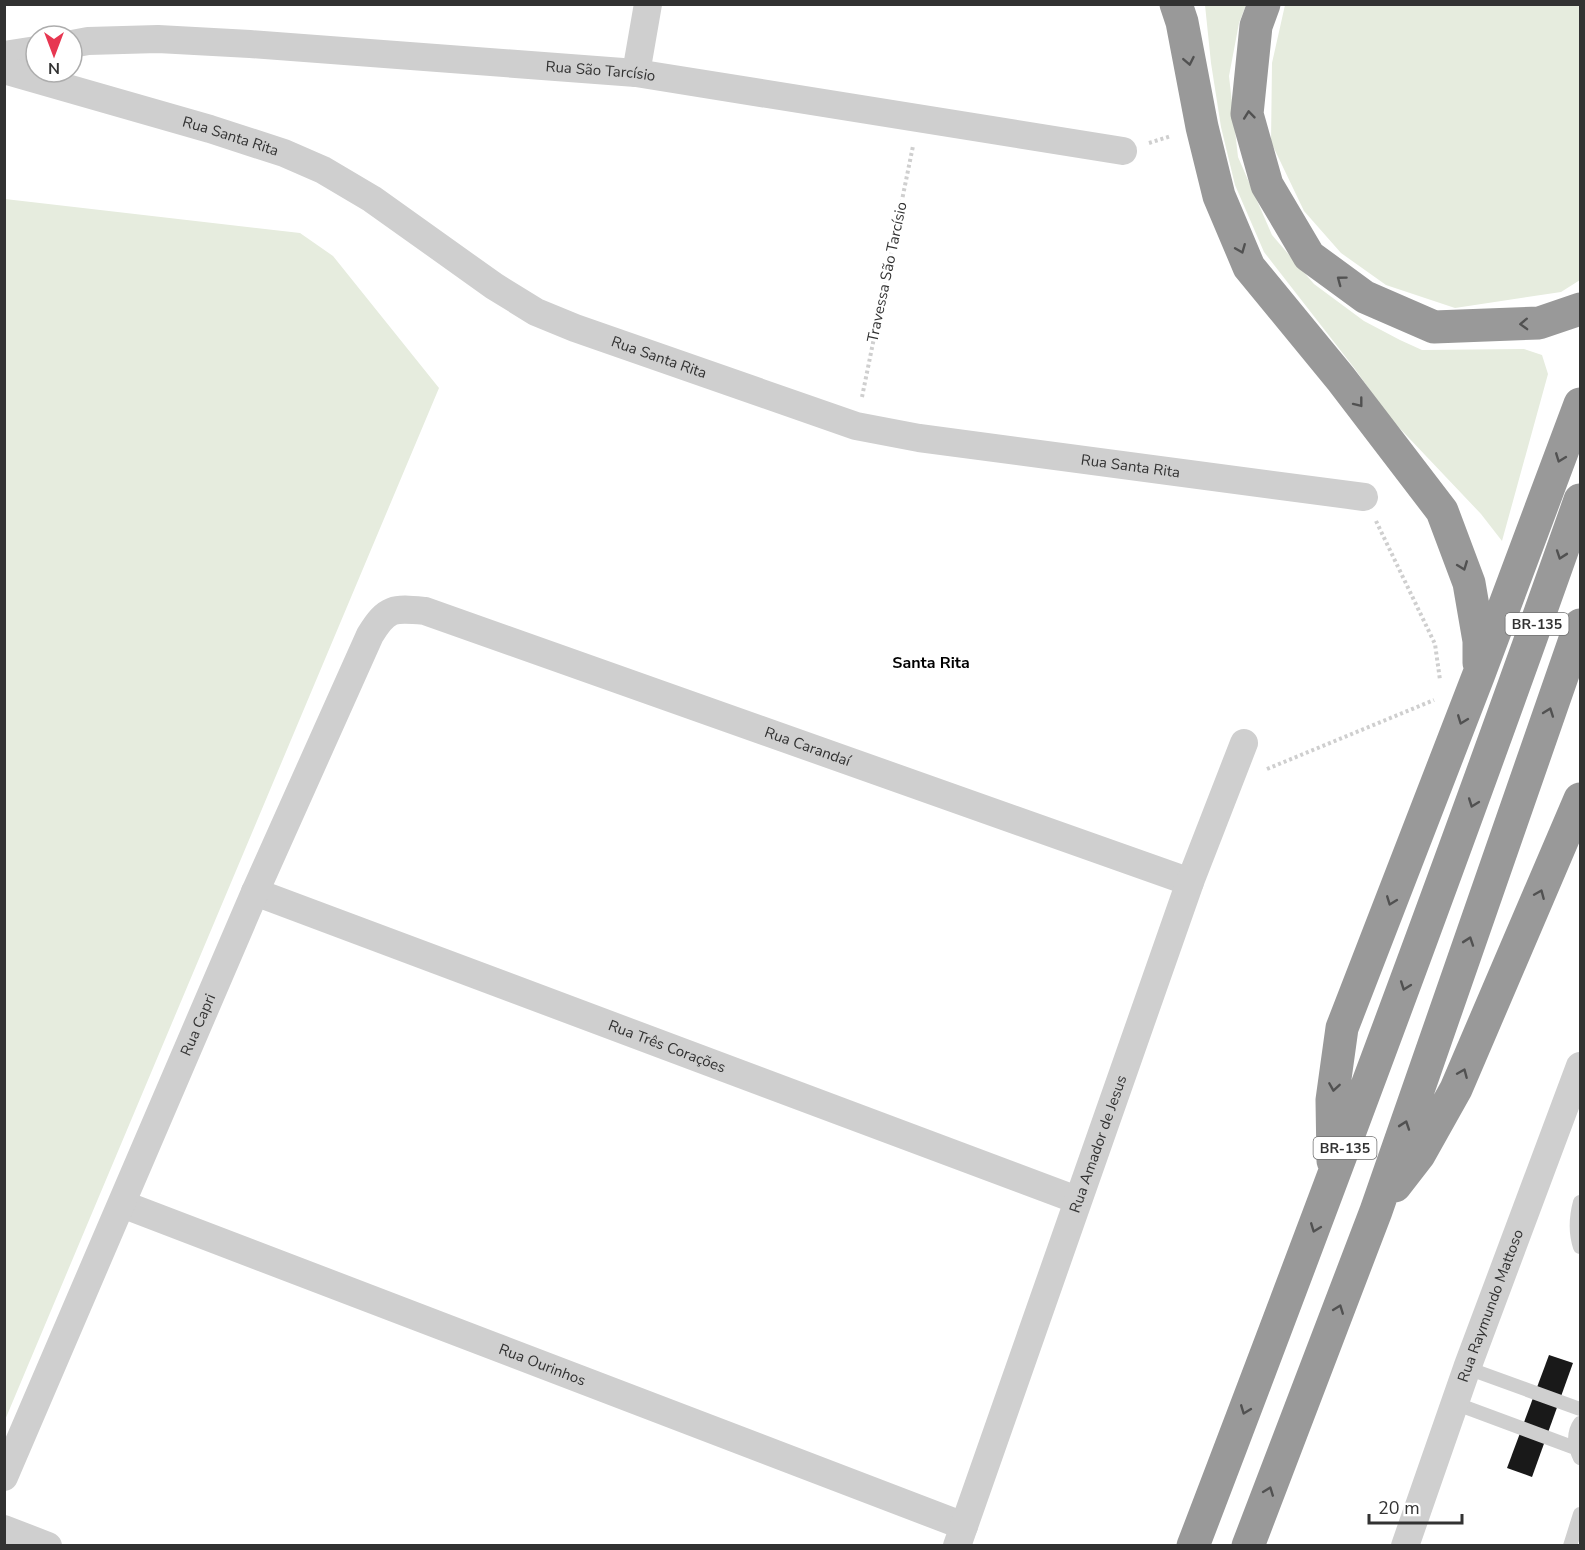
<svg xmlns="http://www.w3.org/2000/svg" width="1585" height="1550" font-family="'Nunito Sans',sans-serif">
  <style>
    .green { fill: #e6ecde }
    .building { fill: #191919 }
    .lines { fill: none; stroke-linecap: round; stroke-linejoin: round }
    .path { stroke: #cfcfcf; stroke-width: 4; stroke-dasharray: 3 3; stroke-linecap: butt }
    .lane { stroke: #cfcfcf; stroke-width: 14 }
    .street { stroke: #cfcfcf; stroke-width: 28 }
    .highway { stroke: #999; stroke-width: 33 }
    .oneway { stroke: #515151 }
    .labels { text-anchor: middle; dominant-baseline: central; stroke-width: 6; stroke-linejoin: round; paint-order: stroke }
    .shield { fill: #fff; stroke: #707070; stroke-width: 1.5 }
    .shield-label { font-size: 14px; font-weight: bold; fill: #323232 }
    .street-label { font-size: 15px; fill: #323232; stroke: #fff }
    .neighbourhood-label { font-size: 16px; font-weight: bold; fill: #000; stroke: #fff }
  </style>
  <rect width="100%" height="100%" fill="#fff"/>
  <!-- green -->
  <path class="green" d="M1205 5H1246L1239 23 1229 76 1238 157 1272 235 1314 284 1364 321 1400 340 1422 350 1524 349 1542 355 1548 374 1502 541 1481 514 1389 417 1355 369 1264 252 1235 185 1221 127 1211 63Z
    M1285 5H1580V280L1561 292 1455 308 1386 285 1341 253 1304 211 1271 142 1272 63Z
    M5 199 300 233 333 256 439 388 5 1420Z"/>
  <!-- building -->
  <path class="building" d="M1549 1355 1573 1363 1532 1477 1507 1468Z"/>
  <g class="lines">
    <!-- path -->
    <path class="path" d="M1149 143 1171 136
      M862 397 913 146
      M1376 521 1435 644 1440 680
      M1267 769 1434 700"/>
    <!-- lane -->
    <path class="lane" d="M1580 1202C1576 1217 1575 1232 1580 1247
      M1467 1368 1580 1409
      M1454 1403 1575 1448
      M1580 1423C1572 1434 1575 1448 1580 1458
      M1570 1546 1580 1514"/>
    <!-- street -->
    <g class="street">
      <path id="s1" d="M72 44 88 41 158 39 250 44 636 73 1123 151"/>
      <path d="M4 55 36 50"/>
      <path id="s2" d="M4 70 210 129 284 153 323 170 372 199 494 286 536 312 575 328 856 426 919 438 1364 497"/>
      <path d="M636 73 648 4"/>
      <path id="s3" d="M255 892 1077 1200"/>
      <path id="s4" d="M122 1204 964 1526"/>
      <path id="s5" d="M4 1477 255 892 370 635C387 607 394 608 425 611L1190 882"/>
      <path d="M4 1529 48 1546"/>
      <path id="s6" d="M957 1546 1190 882 1244 743"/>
      <path id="s7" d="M1405 1546 1467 1368 1580 1066"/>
    </g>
    <!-- highway -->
    <path class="highway" d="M1176 4 1182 22 1202 127 1219 196 1249 267 1341 379 1442 511 1469 583 1479 641V663
      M1264 4 1256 26 1247 114 1267 185 1309 256 1365 297 1434 327 1539 323 1580 309
      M1333 1161 1332 1100 1342 1028 1479 674 1580 404
      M1395 1186 1419 1155 1456 1089 1580 799
      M1193 1546C1326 1198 1457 850 1580 500
      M1248 1546 1376 1211 1580 625"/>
  </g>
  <!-- one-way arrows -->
  <defs><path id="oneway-chevron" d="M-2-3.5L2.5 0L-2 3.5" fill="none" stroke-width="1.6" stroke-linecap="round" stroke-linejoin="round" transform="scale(1.5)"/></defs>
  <g class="oneway">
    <use href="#oneway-chevron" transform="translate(1189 61) rotate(79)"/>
    <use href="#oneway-chevron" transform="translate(1249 115) rotate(-96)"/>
    <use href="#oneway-chevron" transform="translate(1241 249) rotate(68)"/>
    <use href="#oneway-chevron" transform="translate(1341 280) rotate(-143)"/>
    <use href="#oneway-chevron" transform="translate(1524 324) rotate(178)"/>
    <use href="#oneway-chevron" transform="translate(1359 403) rotate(52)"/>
    <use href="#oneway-chevron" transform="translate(1560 458) rotate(111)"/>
    <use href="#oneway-chevron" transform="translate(1561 555) rotate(109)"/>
    <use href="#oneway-chevron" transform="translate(1463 566) rotate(69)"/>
    <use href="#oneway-chevron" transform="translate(1549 712) rotate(-70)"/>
    <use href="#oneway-chevron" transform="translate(1462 720) rotate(111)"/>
    <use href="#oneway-chevron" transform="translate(1473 803) rotate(110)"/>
    <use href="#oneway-chevron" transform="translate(1540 894) rotate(-67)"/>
    <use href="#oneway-chevron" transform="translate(1391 901) rotate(111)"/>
    <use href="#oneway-chevron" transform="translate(1469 941) rotate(-71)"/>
    <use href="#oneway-chevron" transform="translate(1405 986) rotate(110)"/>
    <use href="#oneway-chevron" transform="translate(1463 1073) rotate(-67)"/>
    <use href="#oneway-chevron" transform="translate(1334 1087) rotate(99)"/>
    <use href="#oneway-chevron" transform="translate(1405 1125) rotate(-71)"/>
    <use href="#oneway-chevron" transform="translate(1315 1228) rotate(111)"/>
    <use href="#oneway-chevron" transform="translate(1339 1309) rotate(-69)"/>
    <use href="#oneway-chevron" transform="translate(1245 1410) rotate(111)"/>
    <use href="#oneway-chevron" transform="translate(1269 1491) rotate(-69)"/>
  </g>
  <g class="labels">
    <!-- shield labels -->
    <g class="shield">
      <rect x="1505.5" y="613" width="63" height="22" rx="4.5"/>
      <rect x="1313.5" y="1137" width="63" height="22" rx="4.5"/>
    </g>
    <g class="shield-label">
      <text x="1537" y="624">BR-135</text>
      <text x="1345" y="1148">BR-135</text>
    </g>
    <!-- street labels -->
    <g class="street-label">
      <text stroke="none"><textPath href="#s1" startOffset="530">Rua São Tarcísio</textPath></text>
      <text stroke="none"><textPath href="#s2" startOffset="236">Rua Santa Rita</textPath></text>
      <text transform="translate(887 272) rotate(-78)">Travessa São Tarcísio</text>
      <text stroke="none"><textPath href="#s2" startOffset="722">Rua Santa Rita</textPath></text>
      <text stroke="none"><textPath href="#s2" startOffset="1208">Rua Santa Rita</textPath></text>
      <text stroke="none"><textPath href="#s5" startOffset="1390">Rua Carandaí</textPath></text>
      <text stroke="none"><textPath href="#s5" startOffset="492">Rua Capri</textPath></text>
      <text stroke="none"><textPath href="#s3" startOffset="440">Rua Três Corações</textPath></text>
      <text stroke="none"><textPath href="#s6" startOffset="426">Rua Amador de Jesus</textPath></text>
      <text stroke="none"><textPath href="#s7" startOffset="255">Rua Raymundo Mattoso</textPath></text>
      <text stroke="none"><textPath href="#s4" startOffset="450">Rua Ourinhos</textPath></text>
    </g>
    <!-- neighbourhood labels -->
    <g class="neighbourhood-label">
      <text x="931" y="663">Santa Rita</text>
    </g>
  </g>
  <!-- border -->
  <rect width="1585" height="1550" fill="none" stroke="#323232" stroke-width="12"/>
  <!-- north arrow -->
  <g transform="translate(54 54) rotate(180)"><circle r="28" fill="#ffffff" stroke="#adadad" stroke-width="1.5"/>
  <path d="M0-4.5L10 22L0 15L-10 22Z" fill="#e73751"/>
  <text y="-9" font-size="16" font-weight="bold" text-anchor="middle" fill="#323232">N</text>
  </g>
  <!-- scale -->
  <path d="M1369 1514v9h93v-9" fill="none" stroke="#323232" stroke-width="3"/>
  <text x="1378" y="1514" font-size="18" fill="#323232" stroke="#ffffff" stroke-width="4.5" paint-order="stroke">20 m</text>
</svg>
